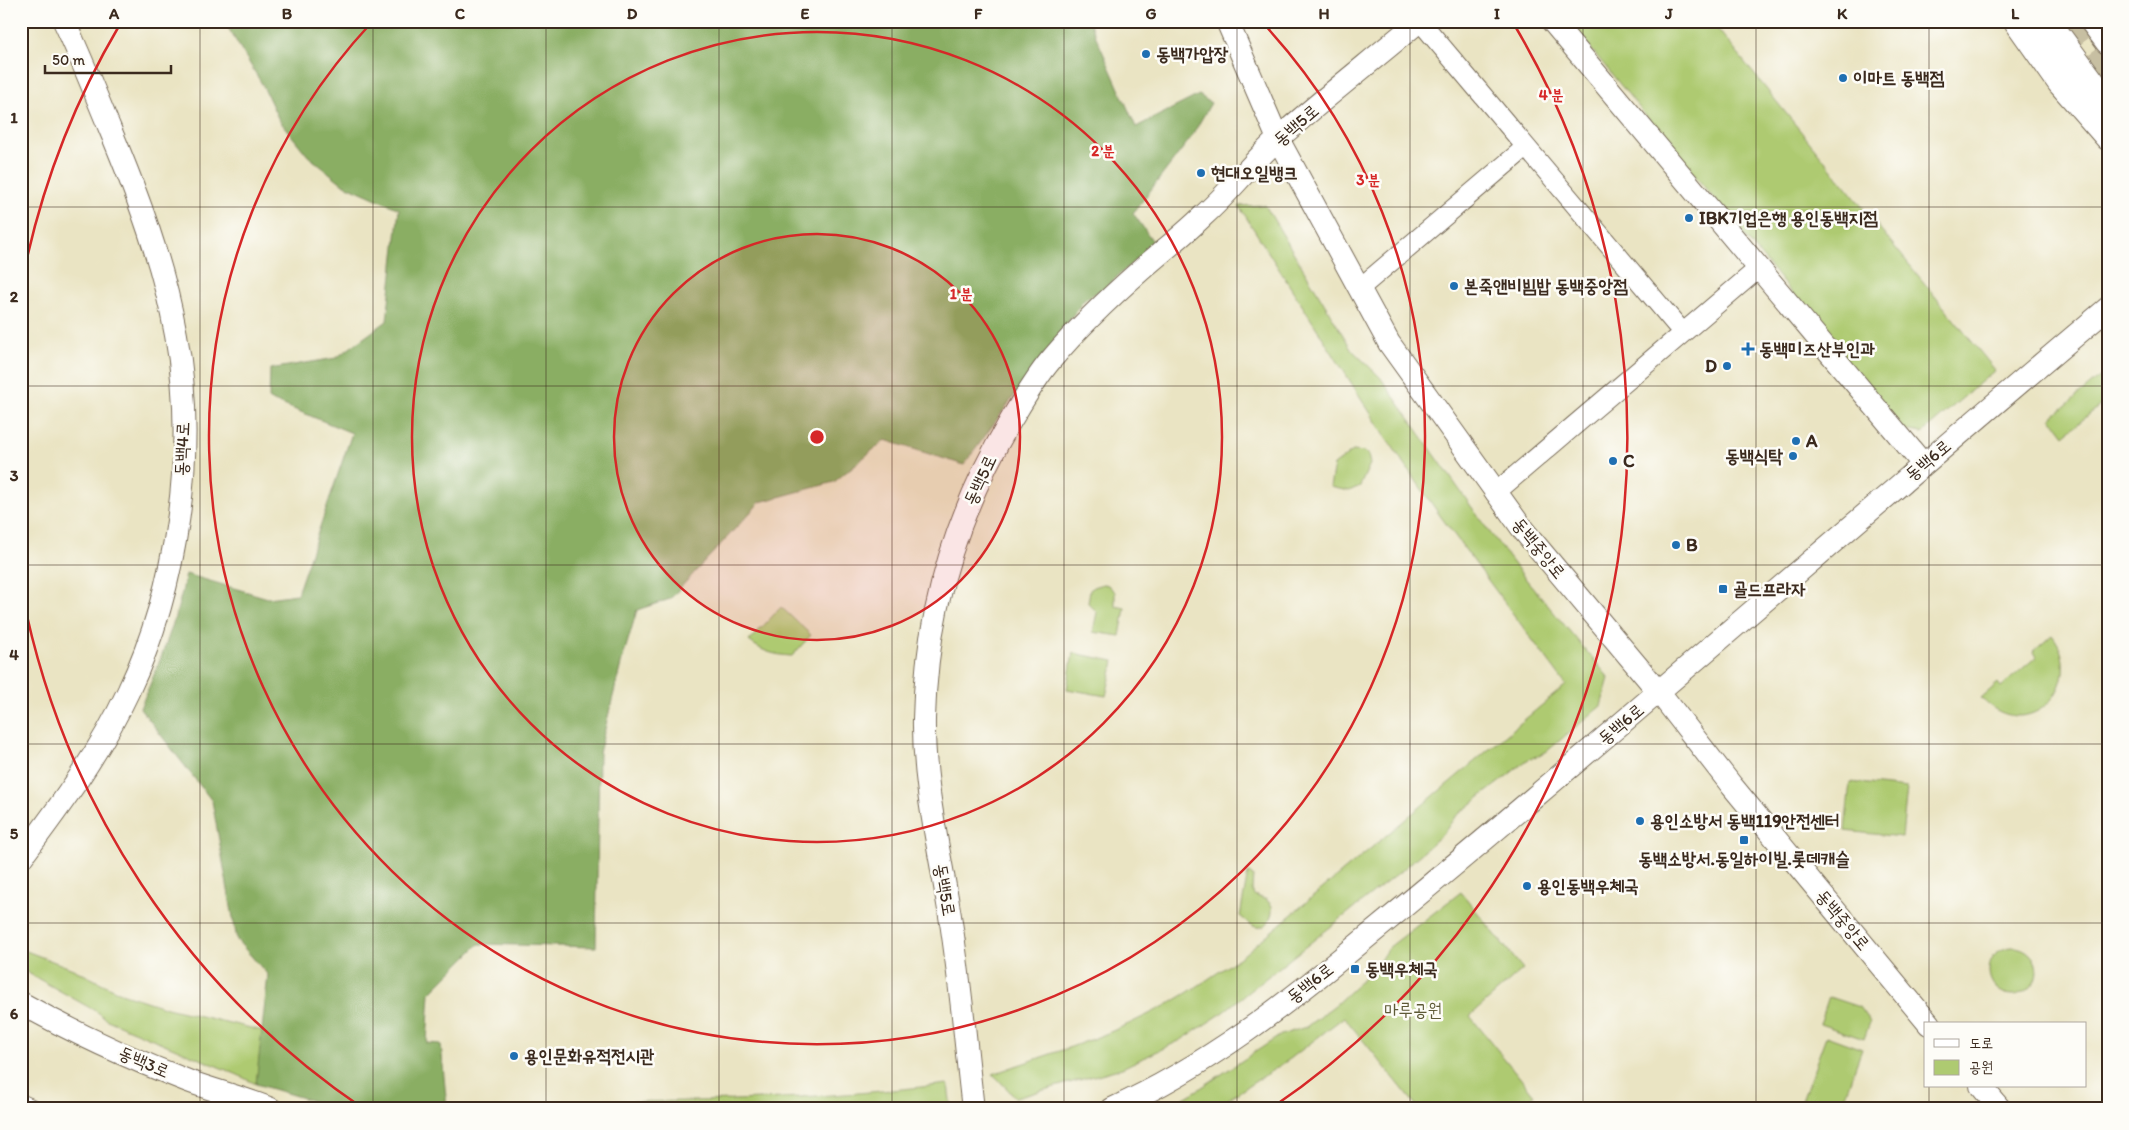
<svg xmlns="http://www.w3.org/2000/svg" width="2129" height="1130" font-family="Itim,'Poor Story',sans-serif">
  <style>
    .green { fill: #aeca71; stroke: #747a48 }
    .forest { fill: #8aae63; stroke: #626c40 }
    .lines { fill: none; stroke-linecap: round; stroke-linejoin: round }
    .secondary-tunnel { stroke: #c7bfa2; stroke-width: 26; stroke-dasharray: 26 13; stroke-linecap: butt }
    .minor-casing { stroke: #786b58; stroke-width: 21 }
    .tertiary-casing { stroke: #786b58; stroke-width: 24 }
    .secondary-casing { stroke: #786b58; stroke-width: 28 }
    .minor { stroke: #fff; stroke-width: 19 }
    .tertiary { stroke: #fff; stroke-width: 22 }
    .secondary { stroke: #fff; stroke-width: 26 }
    .grid { fill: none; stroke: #3b2a1e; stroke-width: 1; stroke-opacity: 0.55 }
    .ring { fill: none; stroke: #d62828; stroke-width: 2.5 }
    .poi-dot { fill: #1f6fb2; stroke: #fdfcf7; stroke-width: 2 }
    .labels { text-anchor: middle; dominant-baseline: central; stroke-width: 5; stroke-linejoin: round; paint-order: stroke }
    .poi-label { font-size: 18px; font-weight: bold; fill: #3b2a1e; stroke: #fdfcf7; text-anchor: start }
    .street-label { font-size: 18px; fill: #3b2a1e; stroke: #fdfcf7 }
    .park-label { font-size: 18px; fill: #5e5a37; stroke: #fdfcf7 }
    .centre { fill: #d62828; stroke: #fdfcf7; stroke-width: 2.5 }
    .ring-label { font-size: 15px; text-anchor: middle; font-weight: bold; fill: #d62828; stroke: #fdfcf7; stroke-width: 5; stroke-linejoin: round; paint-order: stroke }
    .neatline { fill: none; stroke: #3b2a1e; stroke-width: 2 }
    .grid-label { font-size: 16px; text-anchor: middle; font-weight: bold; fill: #3b2a1e }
  </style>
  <rect width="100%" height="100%" fill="#fdfcf7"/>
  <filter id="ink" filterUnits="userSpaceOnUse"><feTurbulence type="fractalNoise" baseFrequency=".02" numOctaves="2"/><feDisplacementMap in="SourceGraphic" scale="10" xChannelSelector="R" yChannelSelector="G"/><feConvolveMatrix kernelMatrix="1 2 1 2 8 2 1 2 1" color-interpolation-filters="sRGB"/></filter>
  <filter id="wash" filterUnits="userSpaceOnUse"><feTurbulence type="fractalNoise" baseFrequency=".0096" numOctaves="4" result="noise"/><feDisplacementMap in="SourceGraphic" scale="20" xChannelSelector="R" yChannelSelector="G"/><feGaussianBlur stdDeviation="1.12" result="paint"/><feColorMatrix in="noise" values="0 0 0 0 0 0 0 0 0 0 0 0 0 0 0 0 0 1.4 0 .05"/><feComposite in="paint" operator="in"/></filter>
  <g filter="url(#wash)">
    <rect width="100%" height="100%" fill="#eae4c3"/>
    <!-- green -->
    <path class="green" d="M1568 21H1711L1995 370 1922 433 1904 430Z
      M1265 205 1352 350 1380 377 1485 526 1524 577 1609 678 1601 706 1546 752 1527 760 1455 817 1443 834 1406 867 1218 1016 1181 1040 1122 1068 1016 1098 993 1074C1045 1055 1099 1040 1147 1015 1181 999 1211 977 1242 956L1566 685 1441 517 1385 436 1239 206Z
      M2108 370V399L2064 435 2051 418Z
      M1353 451 1365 452 1368 455 1370 464 1360 486 1349 491 1330 487 1334 465Z
      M1103 584 1108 585 1115 592V606L1125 608 1120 636 1093 632 1097 612 1088 603 1090 590 1093 587Z
      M781 607 811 635 792 656C774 655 763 652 749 641Z
      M2052 635C2088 680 2031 749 1981 698L1998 683 2001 687 2036 657 2033 652Z
      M1073 653 1114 661 1106 696 1067 689Z
      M1850 782 1907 788 1902 837 1845 831Z
      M1248 872 1253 876 1252 890 1254 895 1267 900 1272 906C1273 917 1267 932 1253 926 1249 924 1244 919 1240 916Z
      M1461 892 1523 969 1470 1016 1534 1095 1519 1109H1419L1344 1017 1290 1059 1213 1109H1165L1196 1091 1281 1035 1306 1027 1335 1005 1375 968 1388 948Z
      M1989 971a24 24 0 1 1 48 0a24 24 0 1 1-48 0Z
      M21 949 73 969 121 993 167 1008 263 1031 256 1084 238 1075 105 1019 99 1013 21 969Z
      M1829 997 1859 1007 1870 1022 1864 1039 1820 1024Z
      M1826 1036 1862 1049 1840 1109H1799Z
      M948 1084 951 1109H596V1101C714 1103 831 1098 948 1084Z"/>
    <!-- forest -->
    <path class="forest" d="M224 21H1089L1136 127 1199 95 1211 103 1190 139 1133 213 1154 243 1106 287 1084 300 964 465 885 440 834 482 760 502 670 599 637 610 621 664 599 753 596 947 479 944 430 993 427 1043 441 1044 447 1109H340L256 1084 268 975 237 940 212 801 140 708C159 664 177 620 186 574L268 598 297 594 352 433 269 399 270 369 336 358 387 321 399 209 343 184 308 156 279 120 262 84Z"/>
  </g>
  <g filter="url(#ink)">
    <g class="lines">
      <!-- secondary-tunnel -->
      <path class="secondary-tunnel" d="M2068 21 2108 76"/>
      <defs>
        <path id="minor" d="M1420 21 1683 333
          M1360 288 1526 147
          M1495 493 1758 269
          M21 1104 32 1109"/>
        <path id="tertiary" d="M1227 21 1278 139 1389 343 1524 531 1659 692 1732 786 1929 1024
          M1552 21 1923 464
          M21 858C61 805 100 752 128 692 178 587 197 449 176 335 163 263 138 196 110 129 95 93 81 57 64 21
          M21 1003C74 1033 131 1059 188 1081 215 1091 244 1098 271 1109
          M1981 1086 2000 1109
          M973 1109C965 1041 960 972 948 904 938 842 923 783 924 719 926 611 956 513 1011 420 1023 400 1035 379 1050 361 1077 329 1109 298 1141 270 1162 251 1184 235 1204 215 1231 191 1253 161 1280 137 1325 97 1373 60 1419 21
          M1112 1109C1207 1066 1288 1003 1367 937 1422 892 1476 847 1530 801 1723 638 1914 471 2108 308"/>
        <path id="secondary" d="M2017 21 2060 82 2108 137
          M2047 21 2105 100
          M2093 21 2108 41"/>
      </defs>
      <!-- minor casing -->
      <use href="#minor" class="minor-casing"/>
      <!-- tertiary casing -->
      <use href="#tertiary" class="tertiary-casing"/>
      <!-- secondary casing -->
      <use href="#secondary" class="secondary-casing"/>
      <!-- minor -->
      <use href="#minor" class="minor"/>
      <!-- tertiary -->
      <use href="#tertiary" class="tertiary"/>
      <!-- secondary -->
      <use href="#secondary" class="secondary"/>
    </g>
  </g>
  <!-- grid -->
  <path class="grid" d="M200 21V1109M373 21V1109M546 21V1109M719 21V1109M892 21V1109M1064 21V1109M1237 21V1109M1410 21V1109M1583 21V1109M1756 21V1109M1929 21V1024M21 207H2108M21 386H2108M21 565H2108M21 744H2108M21 923H2108M1929 1086V1109"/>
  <!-- distance rings -->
  <circle cx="817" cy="437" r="203" fill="#d62828" fill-opacity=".12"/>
  <g class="ring">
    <circle cx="817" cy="437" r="203"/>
    <circle cx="817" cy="437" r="405"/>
    <path d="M1262 22A608 608 0 1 1 372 22"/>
    <path d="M364 1109A810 810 0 0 1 22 592M22 282A810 810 0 0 1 119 26M1515 26A810 810 0 0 1 1270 1109"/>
  </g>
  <!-- markers -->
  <g class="poi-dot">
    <circle cx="1146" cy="54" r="5"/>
    <circle cx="1843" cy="78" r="5"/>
    <circle cx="1201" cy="173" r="5"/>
    <circle cx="1689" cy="218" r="5"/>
    <circle cx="1454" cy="286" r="5"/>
    <path d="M1745.5 341.5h5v5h5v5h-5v5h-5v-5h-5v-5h5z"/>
    <circle cx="1727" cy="366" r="5"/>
    <circle cx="1796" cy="441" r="5"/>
    <circle cx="1793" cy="456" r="5"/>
    <circle cx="1613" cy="461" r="5"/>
    <circle cx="1676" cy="545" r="5"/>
    <rect x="1718" y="584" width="10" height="10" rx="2.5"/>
    <circle cx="1640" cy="821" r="5"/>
    <rect x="1739" y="835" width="10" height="10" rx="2.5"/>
    <circle cx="1527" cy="886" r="5"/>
    <rect x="1350" y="964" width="10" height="10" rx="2.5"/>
    <circle cx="514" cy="1056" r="5"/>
  </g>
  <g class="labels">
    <!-- poi labels -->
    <g class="poi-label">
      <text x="1156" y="54">동백가압장</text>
      <text x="1853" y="78">이마트 동백점</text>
      <text x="1211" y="173">현대오일뱅크</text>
      <text x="1699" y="218">IBK기업은행 용인동백지점</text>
      <text x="1464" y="286">본죽앤비빔밥 동백중앙점</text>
      <text x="1759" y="349">동백미즈산부인과</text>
      <text x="1717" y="366" text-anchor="end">D</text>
      <text x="1806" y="441">A</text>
      <text x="1783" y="456" text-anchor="end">동백식탁</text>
      <text x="1623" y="461">C</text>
      <text x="1686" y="545">B</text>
      <text x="1733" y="589">골드프라자</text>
      <text x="1650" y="821">용인소방서 동백119안전센터</text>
      <text x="1744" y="859" text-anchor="middle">동백소방서.동일하이빌.롯데캐슬</text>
      <text x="1537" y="886">용인동백우체국</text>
      <text x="1365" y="969">동백우체국</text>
      <text x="524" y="1056">용인문화유적전시관</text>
    </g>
    <!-- street labels -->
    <g class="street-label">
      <text transform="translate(1296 125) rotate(-41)">동백5로</text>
      <text transform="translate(182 449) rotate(-88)">동백4로</text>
      <text transform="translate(1928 460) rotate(-40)">동백6로</text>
      <text transform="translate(980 480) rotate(-65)">동백5로</text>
      <text transform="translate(1539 548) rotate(51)">동백중앙로</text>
      <text transform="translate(1621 724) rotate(-40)">동백6로</text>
      <text transform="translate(945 890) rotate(80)">동백5로</text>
      <text transform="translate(1843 920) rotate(50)">동백중앙로</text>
      <text transform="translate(1310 983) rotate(-38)">동백6로</text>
      <text transform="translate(144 1062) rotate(23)">동백3로</text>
    </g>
    <!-- park labels -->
    <g class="park-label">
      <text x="1413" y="1010">마루공원</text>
    </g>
  </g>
  <circle cx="817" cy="437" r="8" class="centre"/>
  <g class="ring-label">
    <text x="1551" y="100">4 분</text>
    <text x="1103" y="156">2 분</text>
    <text x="1368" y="185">3 분</text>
    <text x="961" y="299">1 분</text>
  </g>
  <!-- margin -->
  <rect width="2129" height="1130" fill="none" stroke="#fdfcf7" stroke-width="55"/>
  <!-- legend -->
  <rect x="1924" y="1022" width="162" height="65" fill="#fdfcf7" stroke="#afa8a0"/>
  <rect x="1934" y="1039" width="25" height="8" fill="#ffffff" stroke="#afa8a0"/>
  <text x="1969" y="1048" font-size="15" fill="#3b2a1e">도로</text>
  <rect x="1934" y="1060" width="25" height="15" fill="#aeca71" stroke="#afa8a0"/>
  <text x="1969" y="1072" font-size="15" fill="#3b2a1e">공원</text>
  <!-- scale -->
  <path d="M45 65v8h126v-8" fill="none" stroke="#3b2a1e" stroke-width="2.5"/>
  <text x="52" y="65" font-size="15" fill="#3b2a1e" stroke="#fdfcf7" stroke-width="4" paint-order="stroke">50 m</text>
  <rect x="28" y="28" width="2074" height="1074" class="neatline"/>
  <g class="grid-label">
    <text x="114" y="19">A</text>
    <text x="287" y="19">B</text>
    <text x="460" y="19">C</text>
    <text x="632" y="19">D</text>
    <text x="805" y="19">E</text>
    <text x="978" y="19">F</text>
    <text x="1151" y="19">G</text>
    <text x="1324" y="19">H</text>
    <text x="1497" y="19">I</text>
    <text x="1669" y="19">J</text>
    <text x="1842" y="19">K</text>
    <text x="2015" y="19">L</text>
    <text x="14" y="123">1</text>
    <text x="14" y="302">2</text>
    <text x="14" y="481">3</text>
    <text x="14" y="660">4</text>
    <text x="14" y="839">5</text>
    <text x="14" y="1019">6</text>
  </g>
</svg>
